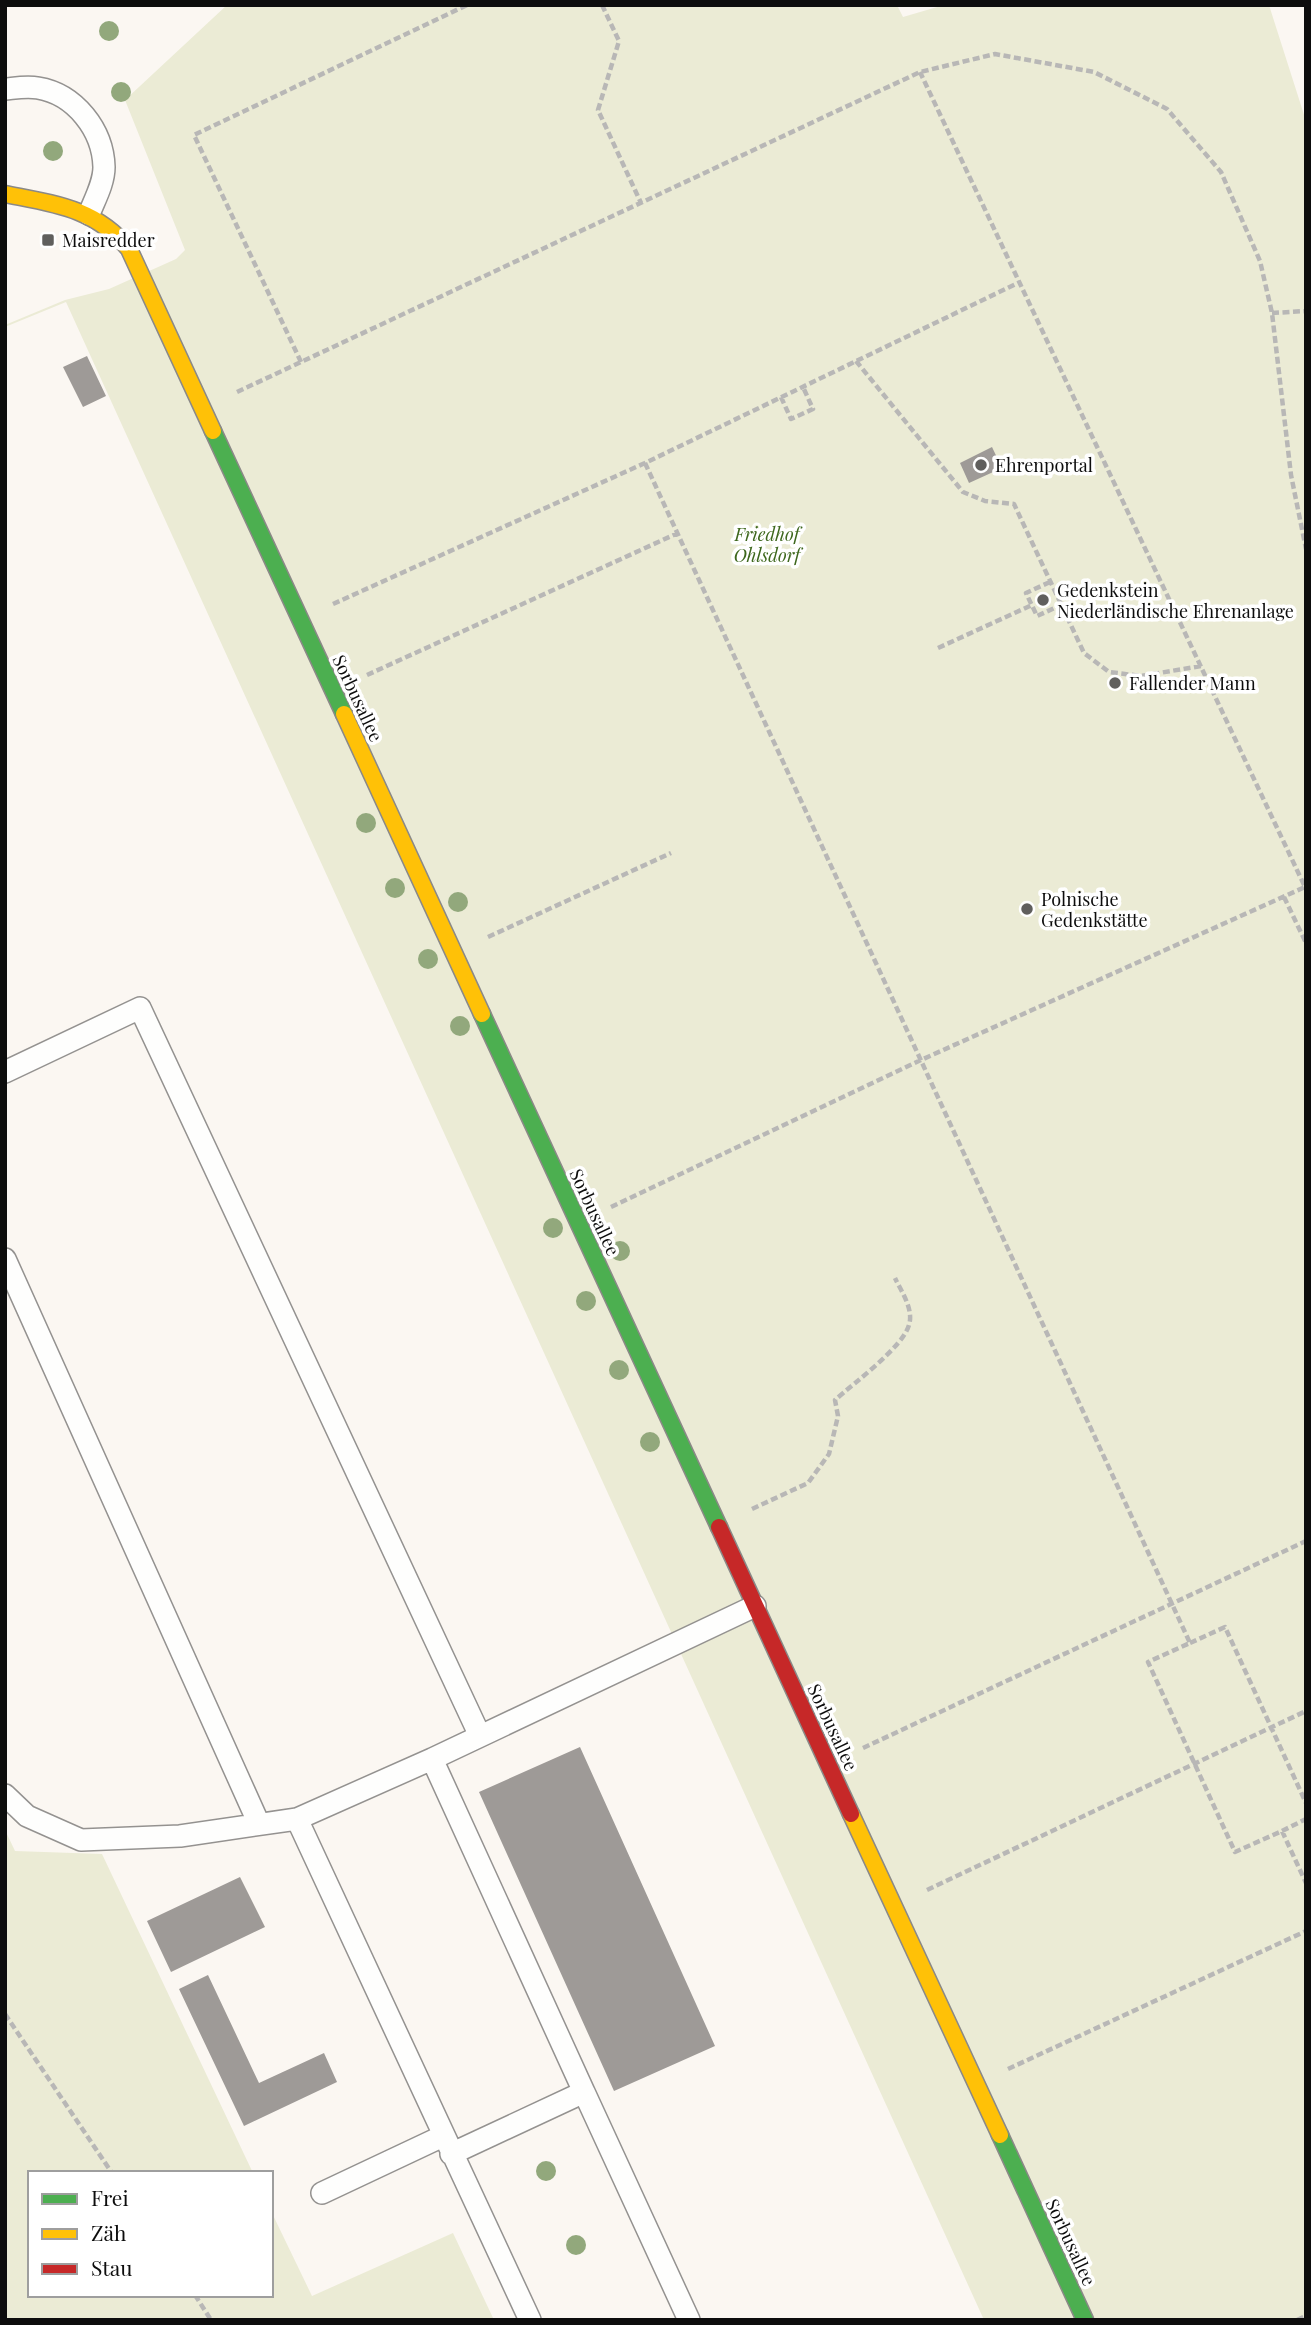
<svg xmlns="http://www.w3.org/2000/svg" width="1311" height="2325" font-family="'Playfair Display',serif">
  <style>
    .cemetery { fill: #ebebd5 }
    .building { fill: #9e9a97 }
    .lines { fill: none; stroke-linecap: round; stroke-linejoin: round }
    .lane-casing { stroke: #949290; stroke-width: 24 }
    .fast-casing { stroke: #8b8987; stroke-width: 19 }
    .slow-casing { stroke: #8b8987; stroke-width: 19 }
    .jam-casing { stroke: #8b8987; stroke-width: 19 }
    .path { stroke: #b8b7b6; stroke-width: 4.5; stroke-dasharray: 7 3.5; stroke-linecap: butt }
    .lane { stroke: #fefefd; stroke-width: 21 }
    .fast { stroke: #4caf50; stroke-width: 16 }
    .slow { stroke: #ffc107; stroke-width: 16 }
    .jam { stroke: #c62828; stroke-width: 16 }
    .tree { fill: #92a87c }
    .poi-dot { fill: #605f5d; stroke: #fff; stroke-width: 2.5 }
    .labels { text-anchor: middle; dominant-baseline: central; stroke-width: 7; stroke-linejoin: round; paint-order: stroke }
    .poi-label { font-size: 18px; fill: #0d0d0d; stroke: #fff; text-anchor: start }
    .park-label { font-size: 18px; font-style: italic; fill: #3d671c; stroke: #fff }
    .street-label { font-size: 18px; fill: #0d0d0d; stroke: #fff }
  </style>
  <rect width="100%" height="100%" fill="#fbf7f2"/>
  <!-- cemetery -->
  <path class="cemetery" d="M227 5H897L903 17 944 5H1269L1306 121V2320H984L66 302 5 327V325L65 300 109 289 176 259 185 250 125 100Z
    M5 1830 15 1851 102 1854 253 2173H30V2295H271V2211L312 2296 453 2233 494 2320H5Z"/>
  <!-- building -->
  <path class="building" d="M87 356 106 396 83 407 63 367Z
    M992 447 1002 468 969 483 960 463Z
    M580 1747 715 2046 614 2091 479 1792Z
    M240 1877 265 1927 171 1972 147 1921Z
    M208 1975 259 2083 324 2053 337 2082 244 2126 179 1989Z"/>
  <g class="lines">
    <defs>
      <path id="lane" d="M5 89C16 88 27 86 38 88 75 94 103 130 104 167 104 183 95 199 89 214
        M5 1072 140 1008 480 1736
        M5 1259 259 1824
        M432 1759 584 2092 451 2154
        M5 1795 27 1816 81 1840 180 1836 297 1819 432 1759 755 1606
        M297 1819 530 2320
        M584 2092 689 2320
        M322 2193 443 2136"/>
      <path id="fast" d="M213 431 344 714
        M482 1014 719 1527
        M1000 2135 1085 2320"/>
      <path id="slow" d="M5 194C55 204 95 208 129 249L213 431
        M344 714 482 1014
        M851 1814 1000 2135"/>
      <path id="jam" d="M719 1527 851 1814"/>
    </defs>
    <!-- lane casing -->
    <use href="#lane" class="lane-casing"/>
    <!-- fast casing -->
    <use href="#fast" class="fast-casing"/>
    <!-- slow casing -->
    <use href="#slow" class="slow-casing"/>
    <!-- jam casing -->
    <use href="#jam" class="jam-casing"/>
    <!-- path -->
    <path class="path" d="M602 5 619 41 598 110 641 203
      M1272 313 1306 311
      M856 361 963 492 985 501 1014 504 1084 653 1109 672 1141 676 1201 666
      M301 362 194 135 467 5
      M237 392 920 72 995 54 1094 72 1167 109 1221 172 1260 261 1272 313 1291 475 1306 549
      M781 397 791 419 813 409 803 387
      M645 463 1190 1643 1148 1662 1235 1852 1282 1831 1306 1883
      M1050 582 1026 593 1037 616 1061 605
      M333 604 645 463 1020 282
      M938 648 1032 605
      M367 675 678 533
      M1284 897 1306 943
      M488 937 671 853
      M611 1207 921 1060 1305 887 920 72
      M752 1509 808 1483 829 1454 838 1416 835 1400C854 1383 903 1347 909 1325 914 1309 901 1291 895 1278
      M1190 1643 1225 1627 1306 1803
      M863 1748 1306 1541
      M1282 1831 1306 1819
      M927 1890 1306 1711
      M5 2014 112 2173
      M1008 2069 1306 1931
      M195 2295 211 2320
      M1297 2320 1306 2316"/>
    <!-- lane -->
    <use href="#lane" class="lane"/>
    <!-- fast -->
    <use href="#fast" class="fast"/>
    <!-- slow -->
    <use href="#slow" class="slow"/>
    <!-- jam -->
    <use href="#jam" class="jam"/>
  </g>
  <!-- trees -->
  <g class="tree">
    <circle cx="109" cy="31" r="10"/>
    <circle cx="121" cy="92" r="10"/>
    <circle cx="53" cy="151" r="10"/>
    <circle cx="366" cy="823" r="10"/>
    <circle cx="395" cy="888" r="10"/>
    <circle cx="458" cy="902" r="10"/>
    <circle cx="428" cy="959" r="10"/>
    <circle cx="460" cy="1026" r="10"/>
    <circle cx="553" cy="1228" r="10"/>
    <circle cx="620" cy="1251" r="10"/>
    <circle cx="586" cy="1301" r="10"/>
    <circle cx="619" cy="1370" r="10"/>
    <circle cx="650" cy="1442" r="10"/>
    <circle cx="546" cy="2171" r="10"/>
    <circle cx="576" cy="2245" r="10"/>
  </g>
  <!-- markers -->
  <g class="poi-dot">
    <rect x="41" y="233" width="14" height="14" rx="3.5"/>
    <circle cx="981" cy="465" r="7"/>
    <circle cx="1043" cy="600" r="7"/>
    <circle cx="1115" cy="683" r="7"/>
    <circle cx="1027" cy="909" r="7"/>
  </g>
  <g class="labels">
    <!-- poi labels -->
    <g class="poi-label">
      <text x="62" y="240">Maisredder</text>
      <text x="995" y="465">Ehrenportal</text>
      <text x="1057" y="590">Gedenkstein<tspan x="1057" dy="21">Niederländische Ehrenanlage</tspan></text>
      <text x="1129" y="683">Fallender Mann</text>
      <text x="1041" y="899">Polnische<tspan x="1041" dy="21">Gedenkstätte</tspan></text>
    </g>
    <!-- park labels -->
    <g class="park-label">
      <text x="767" y="534">Friedhof<tspan x="767" dy="21">Ohlsdorf</tspan></text>
    </g>
    <!-- street labels -->
    <g class="street-label">
      <text transform="translate(358 698) rotate(65)">Sorbusallee</text>
      <text transform="translate(595 1212) rotate(65)">Sorbusallee</text>
      <text transform="translate(833 1727) rotate(65)">Sorbusallee</text>
      <text transform="translate(1071 2242) rotate(65)">Sorbusallee</text>
    </g>
  </g>
  <!-- border -->
  <rect width="1311" height="2325" fill="none" stroke="#0d0d0d" stroke-width="14"/>
  <!-- legend -->
  <rect x="28" y="2171" width="245" height="126" fill="#ffffff" stroke="#9e9e9e" stroke-width="2"/>
  <rect x="42" y="2194" width="35" height="10" fill="#4caf50" stroke="#9e9e9e" stroke-width="2"/>
  <text x="91" y="2206" font-size="21" fill="#0d0d0d">Frei</text>
  <rect x="42" y="2229" width="35" height="10" fill="#ffc107" stroke="#9e9e9e" stroke-width="2"/>
  <text x="91" y="2241" font-size="21" fill="#0d0d0d">Zäh</text>
  <rect x="42" y="2264" width="35" height="10" fill="#c62828" stroke="#9e9e9e" stroke-width="2"/>
  <text x="91" y="2276" font-size="21" fill="#0d0d0d">Stau</text>
</svg>
